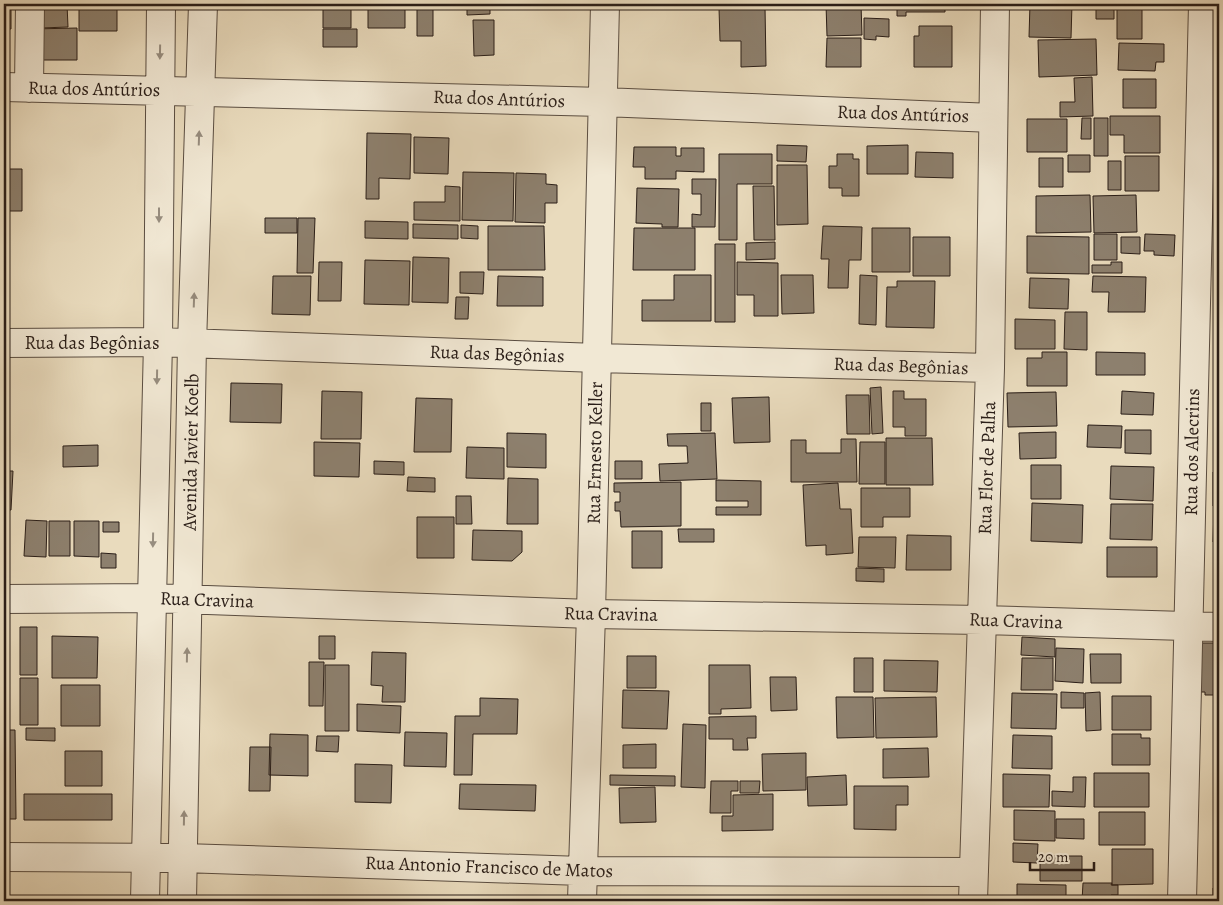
<svg xmlns="http://www.w3.org/2000/svg" width="1223" height="905" font-family="Alegreya,serif">
  <style>
    .building { fill: #8d806e; stroke: #2a1e18 }
    .lines { fill: none; stroke-linecap: round; stroke-linejoin: round }
    .minor-casing { stroke: #5a4d41; stroke-width: 30 }
    .minor { stroke: #f1e8d4; stroke-width: 28 }
    .oneway { fill: #978d7f }
    .labels { text-anchor: middle; dominant-baseline: central; stroke-width: 4; stroke-linejoin: round; paint-order: stroke }
    .street-label { font-size: 19px; fill: #2a1e18; stroke: #f1e8d4 }
  </style>
  <rect width="100%" height="100%" fill="#e9dbbd"/>
  <filter id="stains"><feTurbulence type="fractalNoise" baseFrequency=".004" numOctaves="4"/><feColorMatrix values="0 0 0 0 .2 0 0 0 0 .09 0 0 0 0 .02 0 0 0 .5 -.17"/></filter>
  <radialGradient id="worn" r=".72"><stop offset=".6" stop-color="#630" stop-opacity="0"/><stop offset="1" stop-color="#630" stop-opacity=".3"/></radialGradient>
  <!-- building -->
  <path class="building" d="M4 4H11V29H4Z
    M40 4H67L68 27 41 28Z
    M323 4H351V28H323Z
    M368 4H405V28H368Z
    M417 4H433V36H417Z
    M467 4H490V14L467 15Z
    M826 4H861L862 35 827 36Z
    M897 4H945V12H906V16H897Z
    M1030 4H1072L1071 38 1029 37Z
    M1096 4H1114V19H1096Z
    M1117 4H1142V39H1117Z
    M765 7 766 66 741 67V41H720L719 8Z
    M79 8H117V31H79Z
    M864 18 889 19V37L876 36V40L864 39Z
    M473 20H494V55L474 56Z
    M919 26H952V67H914V36H919Z
    M77 28V60H41L32 29Z
    M323 29H357V47H323Z
    M827 38H861V67H826Z
    M1096 39 1097 75 1039 77 1038 40Z
    M1119 43 1164 44V62H1156L1155 71 1118 70Z
    M1092 77 1093 116 1060 117V102H1075L1074 78Z
    M1123 79H1156V108H1123Z
    M1110 116H1160V153H1124V135H1110Z
    M1082 118H1091V139H1081Z
    M1094 118H1108V156H1094Z
    M1027 119H1067V152H1027Z
    M367 133 411 134 410 179 379 178V199H366Z
    M414 137 449 138 448 174 414 173Z
    M777 145 807 146 806 162 777 161Z
    M908 145V174H867V146Z
    M634 147H676V156H681V148H704V172L676 171V179H645V167H633Z
    M916 152 953 153V178L915 177Z
    M719 154H772V184H737V240H719Z
    M837 154H853V159H859V196H842V188H829V166H837Z
    M1068 155H1090V172H1068Z
    M1125 156H1159V191H1125Z
    M1039 158H1063V187H1039Z
    M1108 161H1121V190H1108Z
    M777 165H807L808 224 777 225Z
    M4 169H22V211H4Z
    M463 172 514 173 513 221 462 220Z
    M516 173 546 174V184L557 185V203H545V223L515 222Z
    M692 179H716L715 227H692V214L701 215V194H692Z
    M445 186 460 187V221L414 220V202H445Z
    M753 186H774L775 240H754Z
    M637 188 679 189 678 227H662V224L636 223Z
    M1090 195 1091 232 1036 233V196Z
    M1136 195 1137 232 1094 233 1093 196Z
    M265 218H297V233H265Z
    M298 218H315L313 273H297Z
    M365 221 408 222V239L365 238Z
    M413 224 458 225V239L413 238Z
    M461 225 478 226V239L461 238Z
    M488 226H544L545 270H488Z
    M823 226 862 227 861 260H849L848 288H828L829 259H821Z
    M634 228H695V270H633Z
    M872 228H910V272H872Z
    M1094 234H1117V260H1094Z
    M1145 234 1175 235 1174 256 1154 255V251H1144Z
    M1027 236 1089 237V274L1027 273Z
    M913 237H950V276H913Z
    M1121 237H1140V254L1121 253Z
    M775 242V259L746 260V243Z
    M715 244H735V322H715Z
    M413 257 449 258 448 303 412 302Z
    M365 260 410 261 409 305 364 304Z
    M319 262H342L341 301H318Z
    M737 262 778 263V316H754V295H737Z
    M1111 262H1122V273H1092V265H1111Z
    M460 272H484L483 294 460 293Z
    M674 275H711V321H642V300H674Z
    M781 275H813L814 313 782 314Z
    M860 275 877 276 876 325 859 324Z
    M273 276H311L310 315 272 314Z
    M498 276 543 277V306H497Z
    M1093 276 1146 277 1145 312H1108L1109 292H1092Z
    M1030 278 1069 279 1068 309 1029 308Z
    M897 281H935L934 328 886 327 887 287H897Z
    M1216 287H1219V314H1216Z
    M456 297H469L468 319H455Z
    M1065 312H1087V350L1064 349Z
    M1015 319 1055 320V349H1015Z
    M1042 352H1067V386H1027V358H1042Z
    M1096 352 1145 353V375H1096Z
    M231 383 282 384 281 423 230 422Z
    M881 387 883 433 872 434 870 388Z
    M322 391 362 392 361 439H321Z
    M893 391H904V399H926V436H905V427H893Z
    M1122 391 1154 393 1153 415 1121 414Z
    M1056 392 1057 426 1008 427 1007 393Z
    M846 395H869L870 434H847Z
    M769 397 770 442 734 443 732 398Z
    M416 398 452 399 451 452H414Z
    M701 403H711V431H701Z
    M1088 425 1122 426 1121 448 1087 447Z
    M1125 430H1151V454L1125 453Z
    M1056 432V458L1020 459 1019 433Z
    M507 433 546 434V468L507 467Z
    M715 433 717 479 660 481 659 464 688 463 687 446H668L667 434Z
    M886 438H932L933 485H886Z
    M841 439H856L857 482H791V440H806V453H841Z
    M314 442 360 443 359 477 314 476Z
    M860 442H885V484H859Z
    M98 445V466L63 467V446Z
    M467 447 504 448V479L466 478Z
    M374 461 404 462V475L374 474Z
    M615 461H642V479H615Z
    M1031 465H1061V499H1031Z
    M1111 466 1154 467 1153 501 1110 499Z
    M4 471H13L11 510H4Z
    M1213 472H1219V506H1213Z
    M408 477 435 478V492L407 491Z
    M508 478 538 479V524H507Z
    M716 480 761 481V515H716V507H748V501H716Z
    M681 482V526L621 527 620 511H615V502H620V492H614V483Z
    M838 483 840 509H851L853 553 826 555V545L806 546 803 485Z
    M861 488H910V517H883V527H861Z
    M456 496H471L472 524H456Z
    M1032 503 1083 505 1082 543 1031 541Z
    M1111 504H1153L1152 540 1110 539Z
    M1214 508H1219V543L1213 542Z
    M417 517H454V558H417Z
    M26 520 47 521 46 557 24 556Z
    M49 521H70V556H49Z
    M74 521H99V557L74 556Z
    M103 522H119V532H103Z
    M678 529H714V542H679Z
    M473 530 522 531V552L512 561 472 560Z
    M632 531H662V568H632Z
    M4 532H8V565H4Z
    M907 535 951 536V570H906Z
    M859 537H896L895 568 858 567Z
    M1107 547H1157V577H1107Z
    M101 553 116 554V568H101Z
    M856 568 884 569V582L856 581Z
    M20 627H37V675H20Z
    M52 636 98 637 97 678H52Z
    M319 636H335V659H319Z
    M1022 637 1055 639V657L1021 655Z
    M1197 643H1219V695H1205V692H1197Z
    M1056 648 1084 649 1083 683 1055 681Z
    M372 652 406 653 405 702H382L383 686 371 685Z
    M1090 654H1121V683H1091Z
    M627 656H656V688H627Z
    M854 658H873V692H854Z
    M1022 658H1053V690H1021Z
    M884 660 938 661 937 692 884 691Z
    M309 662H324L323 706H309Z
    M325 665H349V731H325Z
    M709 665H750L751 708 721 709V714H709Z
    M770 677H796L797 710 771 711Z
    M20 678H38V725H20Z
    M61 685H100V726H61Z
    M623 690 669 691 667 729 622 728Z
    M1061 692 1084 693V708H1061Z
    M1100 692 1101 730 1086 731 1085 693Z
    M1012 693 1057 694 1056 729 1011 728Z
    M1112 696H1151V730H1112Z
    M836 697H873L874 737 837 738Z
    M936 697 937 737 876 738 875 698Z
    M480 698 518 699 517 734H473L472 775H454L455 716H480Z
    M357 704 401 706 400 733 357 731Z
    M756 716V738H747L748 750H733V739H709V717Z
    M683 724 706 725 705 788 681 787Z
    M26 728H55V741L26 740Z
    M4 730H15L16 819H4Z
    M405 732 447 733 446 767 404 766Z
    M270 734 308 735V776L269 775Z
    M1112 734H1141V738H1150V765H1112Z
    M1013 735 1052 736V769L1012 768Z
    M317 736H339L338 752 316 751Z
    M656 744V768H623V745Z
    M250 747H271L270 791H249Z
    M928 748 929 777 883 778V749Z
    M65 751H102V786H65Z
    M806 753V790L763 791 762 754Z
    M355 764 392 765 391 803 355 802Z
    M1094 773H1149V807H1094Z
    M1003 774 1050 775 1049 807H1003Z
    M610 775 675 776V786L610 785Z
    M846 775 847 805 808 806 807 777Z
    M1073 777H1086L1085 807 1052 806V791L1073 792Z
    M711 781H738V791H731V813H710Z
    M740 781H760L759 793H740Z
    M460 784 536 785 535 811 459 809Z
    M854 786H908V805H896V830L854 829Z
    M655 787 656 822 620 823 619 788Z
    M24 794H112V820H24Z
    M773 794V830L722 831V816H733V795Z
    M1014 810 1055 811V841L1014 840Z
    M1099 812H1145V845H1099Z
    M1056 819H1084V839L1056 838Z
    M1013 843 1038 844 1037 863 1013 862Z
    M1112 849H1153V884L1112 885Z
    M1219 849V884H1215L1214 850Z
    M1040 856H1082V881H1040Z
    M1083 883H1112L1111 885H1118V895H1111V901H1082Z
    M1017 884 1066 885V901L1017 900Z
    M1213 888H1219V901H1213Z
    M410 898 442 899V901H410Z"/>
  <g class="lines">
    <defs>
      <path id="minor" d="M4 87 603 102 993 118
        M29 88 30 4
        M4 343 158 342 597 358 990 368
        M4 599 152 598 591 614 982 620 1219 627
        M4 857 183 858 582 871 974 872
        M145 901 158 342 161 4
        M182 901 192 344 203 4
        M582 901 591 614 605 4
        M973 901 990 368 995 4
        M1182 901 1203 4"/>
    </defs>
    <!-- minor casing -->
    <use href="#minor" class="minor-casing"/>
    <!-- minor -->
    <use href="#minor" class="minor"/>
  </g>
  <!-- one-way arrows -->
  <defs><path id="oneway-solid" d="M-6-.8H1V-3.2L6.5 0L1 3.2V.8H-6Z" transform="scale(1.25)"/></defs>
  <g class="oneway">
    <use href="#oneway-solid" transform="translate(160 52) rotate(91)"/>
    <use href="#oneway-solid" transform="translate(199 138) rotate(-88)"/>
    <use href="#oneway-solid" transform="translate(159 215) rotate(90)"/>
    <use href="#oneway-solid" transform="translate(194 300) rotate(-88)"/>
    <use href="#oneway-solid" transform="translate(157 377) rotate(91)"/>
    <use href="#oneway-solid" transform="translate(153 540) rotate(91)"/>
    <use href="#oneway-solid" transform="translate(187 655) rotate(-89)"/>
    <use href="#oneway-solid" transform="translate(184 818) rotate(-89)"/>
  </g>
  <g class="labels">
    <!-- street labels -->
    <g class="street-label">
      <text transform="translate(94 89) rotate(1)">Rua dos Antúrios</text>
      <text transform="translate(499 99) rotate(2)">Rua dos Antúrios</text>
      <text transform="translate(903 114) rotate(2)">Rua dos Antúrios</text>
      <text x="92" y="343">Rua das Begônias</text>
      <text transform="translate(497 354) rotate(2)">Rua das Begônias</text>
      <text transform="translate(901 366) rotate(2)">Rua das Begônias</text>
      <text transform="translate(191 452) rotate(-89)">Avenida Javier Koelb</text>
      <text transform="translate(1192 452) rotate(-89)">Rua dos Alecrins</text>
      <text transform="translate(595 453) rotate(-89)">Rua Ernesto Keller</text>
      <text transform="translate(987 468) rotate(-88)">Rua Flor de Palha</text>
      <text transform="translate(207 600) rotate(2)">Rua Cravina</text>
      <text transform="translate(611 614) rotate(1)">Rua Cravina</text>
      <text transform="translate(1016 621) rotate(2)">Rua Cravina</text>
      <text transform="translate(489 867) rotate(2)">Rua Antonio Francisco de Matos</text>
    </g>
  </g>
  <!-- margin -->
  <rect width="1223" height="905" fill="none" stroke="#e9dbbd" stroke-width="20"/>
  <rect x="5" y="5" width="1213" height="895" fill="none" stroke="#2a1e18" stroke-width="2.5"/>
  <rect x="10" y="10" width="1203" height="885" fill="none" stroke="#2a1e18"/>
  <!-- scale -->
  <path d="M1030 862v8h64v-8" fill="none" stroke="#2a1e18" stroke-width="2.5"/>
  <text x="1038" y="862" font-size="15" fill="#2a1e18" stroke="#f1e8d4" stroke-width="4" paint-order="stroke">20 m</text>
  <rect width="100%" height="100%" filter="url(#stains)"/>
  <rect width="100%" height="100%" fill="url(#worn)"/>
</svg>
